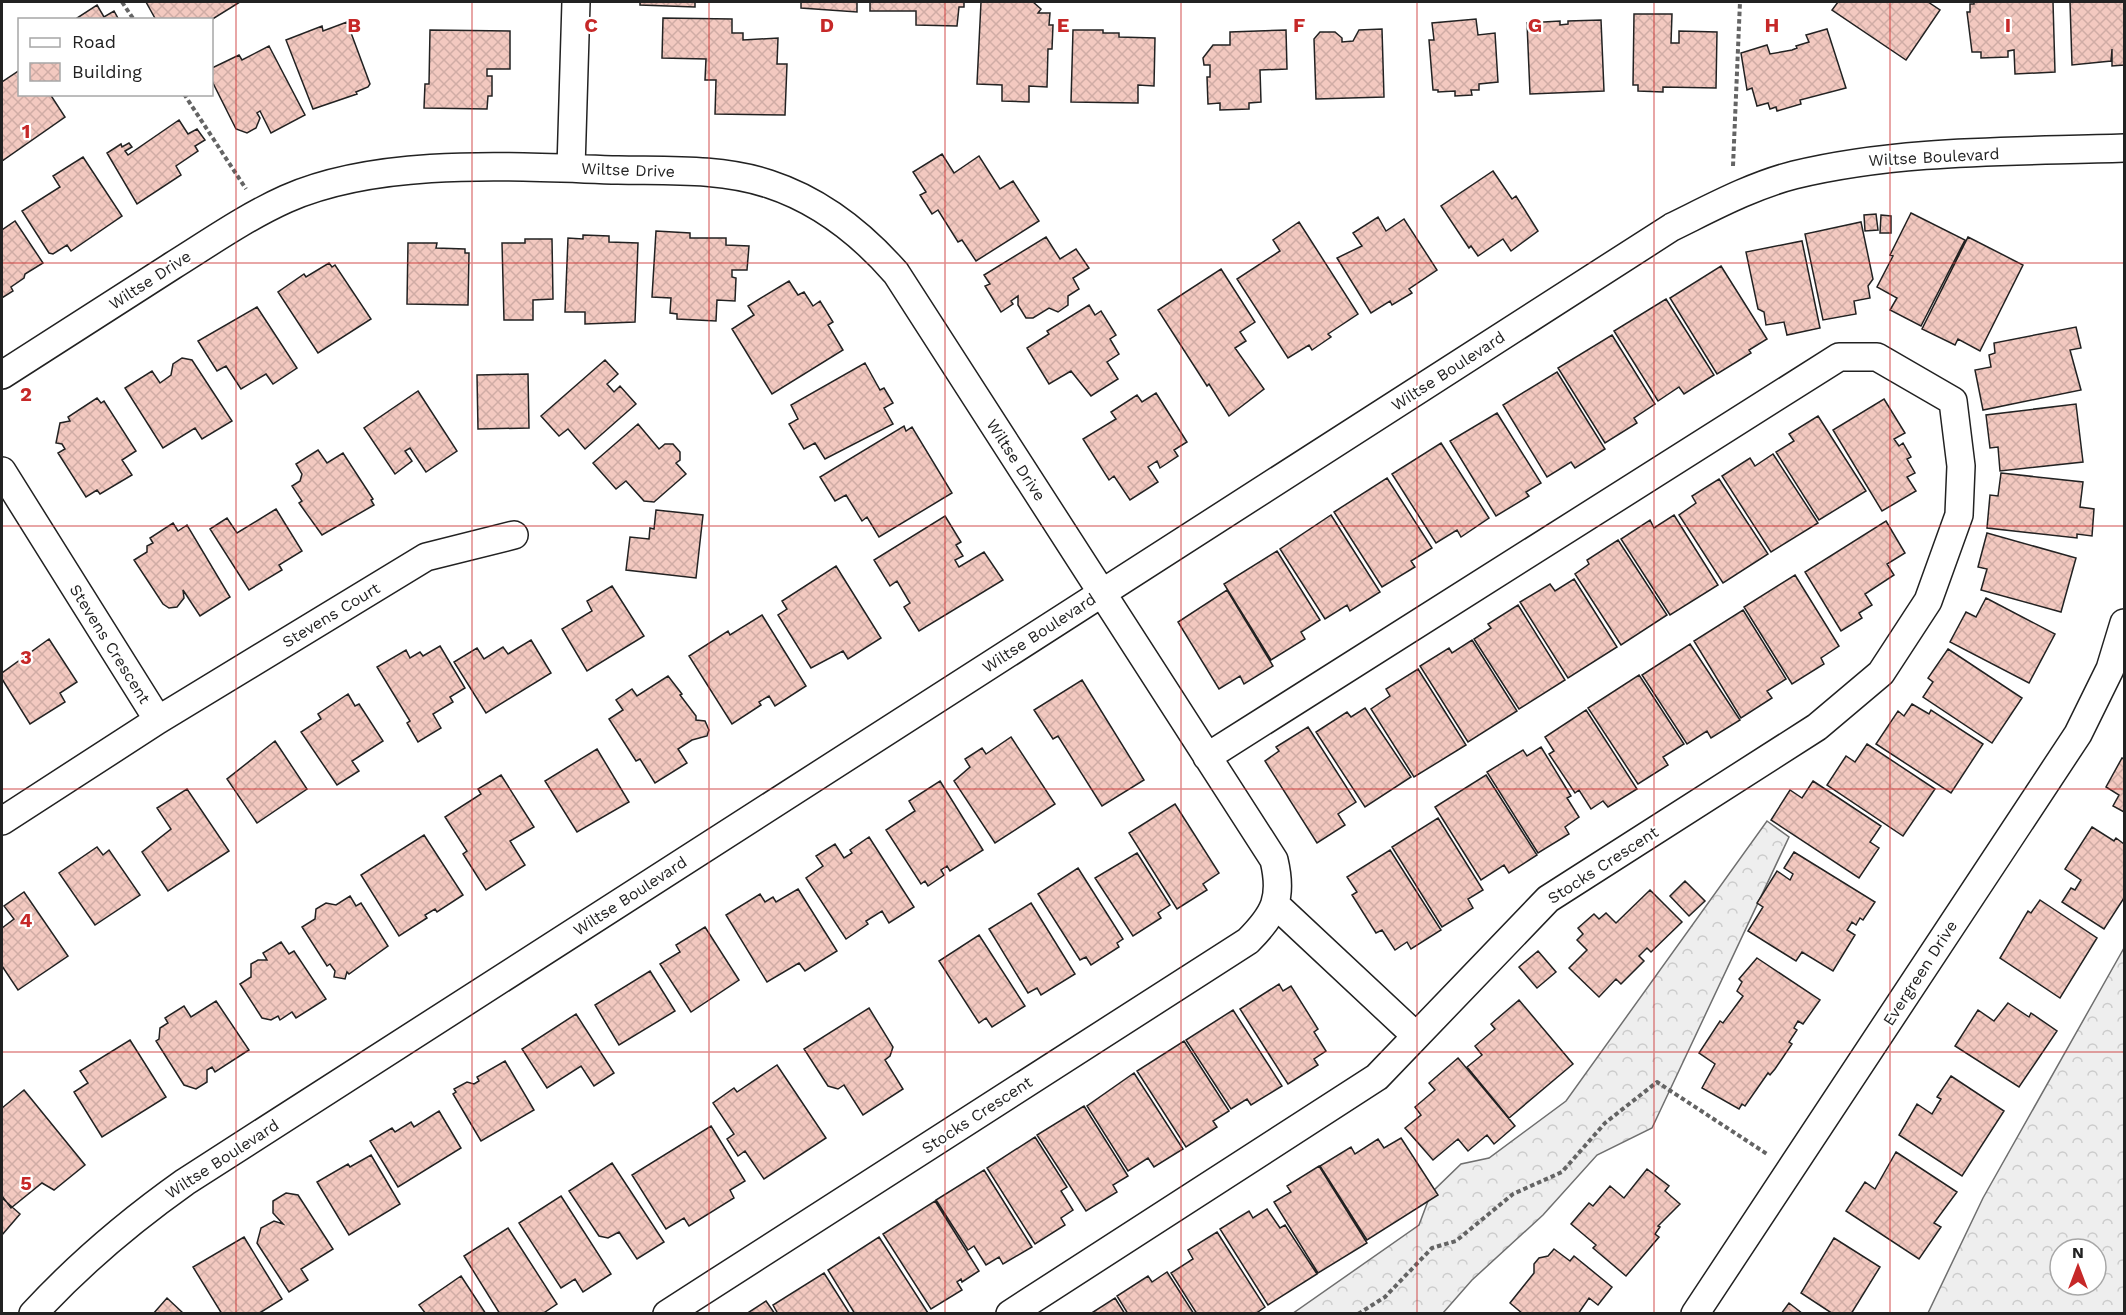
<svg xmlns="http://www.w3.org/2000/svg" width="2126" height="1315" font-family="'Work Sans',sans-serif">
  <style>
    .forest { fill: url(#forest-crowns); stroke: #6f6f6f; stroke-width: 1.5; fill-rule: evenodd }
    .building { fill: url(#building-cross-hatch); stroke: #222; stroke-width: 1.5 }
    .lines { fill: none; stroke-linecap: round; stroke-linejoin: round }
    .minor-casing { stroke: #222; stroke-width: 30 }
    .path { stroke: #646464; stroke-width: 4; stroke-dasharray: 4.5 3; stroke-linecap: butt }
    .minor { stroke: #fff; stroke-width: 27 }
    .grid { fill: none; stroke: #c62828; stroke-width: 1.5; stroke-opacity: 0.55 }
    .labels { text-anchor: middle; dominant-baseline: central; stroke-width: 4.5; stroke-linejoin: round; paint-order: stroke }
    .street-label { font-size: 16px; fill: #222; stroke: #fff }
    .grid-label { font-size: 20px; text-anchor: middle; font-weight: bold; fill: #c62828; stroke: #fff; stroke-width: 4.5; stroke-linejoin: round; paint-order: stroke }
  </style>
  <defs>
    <pattern id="forest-crowns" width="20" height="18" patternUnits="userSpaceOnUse" patternTransform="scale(1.5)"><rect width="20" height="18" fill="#eee"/><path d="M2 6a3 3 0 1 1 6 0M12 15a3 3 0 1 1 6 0" fill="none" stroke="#ccc"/></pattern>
    <pattern id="building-cross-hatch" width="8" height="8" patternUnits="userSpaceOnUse" patternTransform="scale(1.5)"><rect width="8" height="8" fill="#f3c9c0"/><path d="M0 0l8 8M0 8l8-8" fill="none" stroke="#d0aca5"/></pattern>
  </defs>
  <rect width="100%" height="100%" fill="#fff"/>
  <!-- forest -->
  <path class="forest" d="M1767 821 1789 837 1652 1128 1597 1155 1543 1215 1472 1280 1443 1313 1292 1314 1419 1225 1431 1193 1461 1164 1489 1158 1566 1101Z
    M2124 948V1313H1928L1983 1198ZM2060 1249H2096V1285H2060Z"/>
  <!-- building -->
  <path class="building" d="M146 2H240L211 20H156Z
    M640 2H711H695V7L640 5Z
    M801 2H857V12L801 8Z
    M870 2H964V7H959L957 26 916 25V11H870Z
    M981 2H1033L1041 9 1038 13H1050L1049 25H1053L1052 49H1048L1047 87 1029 86V102L1002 101V85L977 84Z
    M1838 2H1928L1940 10 1906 60 1832 10Z
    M1974 2H2053L2055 72 2015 74 2014 50 2008 51V57L1981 58V52H1972L1967 12H1970V4H1974Z
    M2070 2H2124V65L2112 66V49L2111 61 2072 65Z
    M97 5 104 17 114 11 119 20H78L77 18Z
    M1634 14H1672L1671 43H1679V31L1717 32 1716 88 1663 87V92L1638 91V85H1633Z
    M663 18 732 19V33H743V40L778 38 777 64H787L785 115 715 114 716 80H705L706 59 662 58Z
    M1476 19 1478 35 1495 33 1498 82 1479 84V90H1471L1472 95 1455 96V91L1438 92V90H1433L1429 40H1434L1432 23Z
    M1601 20 1604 91 1530 94 1527 23 1560 21V25L1568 24V21Z
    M347 22 370 84 368 87 356 92 357 94 313 109 286 40 322 26 323 31Z
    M1382 29 1384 97 1316 99 1314 39 1320 32H1335L1342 38V42L1353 41 1359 30Z
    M1827 29 1846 88 1800 100 1801 104 1777 111 1776 107 1770 109 1768 103 1757 106 1752 88 1747 90 1741 53 1767 45 1770 54 1792 50 1797 48 1796 46 1809 42 1806 35Z
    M430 30 510 31V69H487V76H492V96H488L487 109 424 108 425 84H429Z
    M1073 30H1103V33H1119V37L1155 38 1154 86 1138 85V103L1071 102Z
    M1286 30 1287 69 1260 70 1261 102 1249 103V109L1220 110V103L1208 104 1207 77H1210V65H1204L1203 58 1213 45H1230V32Z
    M269 46 305 115 271 133 260 111 257 113 260 118 256 128 247 133 236 129 212 81V68L239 55 242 60Z
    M20 70V94H50L65 117 2 161V82Z
    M179 120 188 134 197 129 205 140 195 146 198 151 176 166 181 175 137 204 107 153 121 144 122 147 129 143 132 147 125 151 128 155Z
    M942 154 954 173 979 156 1000 189 1013 181 1039 221 976 261 962 240 958 242 938 210 932 214 920 195 926 192 913 172Z
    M83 157 122 216 71 251 67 245 53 254 49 253 22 211 60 187 53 176Z
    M1493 171 1512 199 1516 196 1538 231 1511 251 1503 239 1478 256 1471 246 1469 248 1441 206Z
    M1911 213 1965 240 1921 326 1890 310 1897 298 1877 287 1893 256 1890 255Z
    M1876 214 1878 230 1865 231 1864 215Z
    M1881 215 1891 216V233H1880Z
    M1378 217 1386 231 1404 219 1437 270 1409 289 1412 293 1392 305 1390 301 1371 313 1337 258 1362 246 1353 233Z
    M15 221 43 263 25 274 24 278 11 287 13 291 2 298V230Z
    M1299 222 1358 314 1328 334 1331 337 1312 350 1309 345 1288 358 1237 279 1280 251 1273 240Z
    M1861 222 1873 279 1868 286 1870 298 1854 301 1856 314 1823 320 1805 234Z
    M656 231 690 233V238H726V245L749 246 747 270H732V277L736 278 735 301 717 300 716 321 677 319V314L670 313 671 298 652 297Z
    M583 235 609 236V242L638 243 635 322 585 324V312H565L568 238 583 239Z
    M1046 237 1060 259 1076 249 1089 268 1073 278 1079 289 1068 296V305L1058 312 1049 308 1033 318H1026L1018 305V296L1011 301 1013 304 1001 312 985 286 990 284 984 275Z
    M1968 237 2023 265 1980 351 1958 339 1955 345 1922 329Z
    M525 239H552L553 299 533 300V320H504L502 243H525Z
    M1802 241 1820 328 1787 335 1784 322 1766 325 1764 312 1758 309 1746 252Z
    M408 243H437L436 248 465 249V253H469L468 305 407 304Z
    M329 263 332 267 335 265 371 319 318 353 278 292 304 274 306 277Z
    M1721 266 1767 339 1749 350 1751 353 1717 374 1670 298Z
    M1221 269 1255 322 1240 332 1246 341 1235 348 1264 389 1229 416 1209 384 1207 386 1158 310Z
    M789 281 798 295 804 292 813 306 820 301 833 322 828 325 843 350 772 394 732 329 754 315 748 306Z
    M1666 299 1714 375 1684 394 1679 387 1658 401 1614 331Z
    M1089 305 1095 315 1101 311 1116 335 1110 339 1119 354 1107 362 1118 379 1091 396 1071 371 1049 384 1027 348 1049 334 1047 331Z
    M257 307 297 368 273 384 266 374 241 389 226 366 217 371 198 341Z
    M2076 327 2081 348 2070 350 2081 390 1983 410 1975 370 1991 367 1989 355 1995 353 1994 343Z
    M1612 335 1655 404 1634 418 1637 423 1605 443 1558 368Z
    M182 358 192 360 232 421 202 439 195 428 163 448 125 388 152 371 160 383 171 375 173 364Z
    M605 360 618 374 607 384 614 392 620 386 636 404 585 449 568 429 559 436 541 416Z
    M865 363 880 390 884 388 893 403 884 408 893 424 825 459 815 443 804 449 789 424 798 419 791 405Z
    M1557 372 1605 449 1575 468 1571 462 1547 477 1503 405Z
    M528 374 529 428 478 429 477 375Z
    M418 391 457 451 426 472 410 448 405 451 412 461 395 474 364 428Z
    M1156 393 1187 442 1174 450 1178 456 1160 468 1157 461 1148 467 1158 482 1130 500 1114 476 1109 480 1083 439 1116 419 1111 412 1137 395 1142 402Z
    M97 398 101 403 104 401 136 451 122 460 132 475 100 494 97 490 86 497 58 453 65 449 62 444 56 443 60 423 70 421 68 417Z
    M1884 399 1905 433 1894 439 1899 446 1903 443 1911 457 1907 459 1915 473 1907 477 1916 491 1882 511 1833 430Z
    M2076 404 2083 462 2000 471 1998 447 1990 448 1986 415Z
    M1497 413 1541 483 1526 492 1529 496 1496 516 1450 441Z
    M1818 416 1866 491 1819 520 1776 452 1794 441 1789 434Z
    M638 424 659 449 665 444H673L680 452V460L676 463 686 474 654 502 644 501 626 481 616 489 593 463Z
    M904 426 906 431 912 427 952 493 879 537 867 517 862 521 846 495 835 501 820 477Z
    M1441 443 1489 518 1461 537 1457 530 1436 543 1392 474Z
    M318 450 327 463 343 453 373 499 371 500 374 505 322 535 299 503 302 501 292 486 300 481 302 474 296 464Z
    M1773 454 1818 523 1771 552 1722 476 1750 458 1755 466Z
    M2001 473 2083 482 2080 507 2094 509 2092 536 2077 534V538L1987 528 1990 495 1998 496Z
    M1387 478 1432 548 1411 561 1415 567 1382 587 1334 512Z
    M1719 479 1768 554 1723 583 1679 515 1696 503 1692 496Z
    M276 509 302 551 279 565 282 570 249 590 210 529 227 518 237 533Z
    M656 510 703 515 696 578 626 570 630 537 649 539 650 528 654 529Z
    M1331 515 1380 592 1350 611 1347 605 1325 619 1280 549Z
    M1674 515 1718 585 1670 615 1621 539 1650 520 1654 528Z
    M945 516 961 542 956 545 963 556 955 560 959 567 984 552 1003 580 919 631 904 607 910 603 897 581 890 586 874 560Z
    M1886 521 1905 553 1887 564 1894 575 1865 594 1872 605 1859 613 1862 618 1841 631 1805 572Z
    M173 523 178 531 187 525 230 597 200 616 183 590 184 598 177 607 169 608 163 604 134 560 147 552V546L153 543 150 538Z
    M1987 533 2076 558 2061 612 1981 590 1987 569 1978 567Z
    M1618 540 1667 615 1621 645 1575 574 1589 564 1587 560Z
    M1277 551 1320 620 1301 632 1305 639 1271 660 1224 584Z
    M836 566 881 638 848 659 843 651 811 668 778 615 787 609 782 601Z
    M1795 575 1839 646 1821 658 1824 664 1792 684 1744 607Z
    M1574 579 1617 647 1568 678 1520 602 1550 584 1555 591Z
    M612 586 644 636 587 671 562 629 592 611 587 601Z
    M1227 590 1273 666 1244 684 1240 676 1219 689 1178 622Z
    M1986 598 2055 634 2029 683 1950 642 1966 612 1976 617Z
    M1518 605 1565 680 1519 709 1474 639 1491 628 1488 624Z
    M1743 610 1786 679 1767 691 1772 698 1741 718 1694 641Z
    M762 615 806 686 775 706 769 696 759 702 761 705 732 724 689 656 728 631 730 635Z
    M49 639 77 682 60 693 65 702 30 724 2 679V673Z
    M531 640 551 673 486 713 454 662 477 648 484 659 503 647 508 654Z
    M1472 640 1517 711 1468 742 1420 666 1449 648 1452 653Z
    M1690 644 1740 720 1711 738 1707 731 1687 744 1642 675Z
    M440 646 465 688 450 697 453 702 433 714 441 728 418 742 407 723 410 721 377 667 406 650 410 658 420 652 423 656Z
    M1948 649 2022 698 1992 743 1923 697 1933 682 1928 678Z
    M1418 669 1466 745 1414 777 1371 709 1390 696 1386 689Z
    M1639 675 1684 744 1663 757 1668 765 1638 784 1588 708Z
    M668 676 682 694 680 695 696 716V720L705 721 709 730 707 736 692 740 678 749 687 763 655 783 640 759 636 761 609 719 623 710 616 700 632 689 637 696Z
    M1082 680 1144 780 1102 806 1058 736 1053 739 1034 710Z
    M348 694 355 706 359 704 383 741 352 761 359 771 337 785 301 732 321 719 318 714Z
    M1912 704 1929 714 1931 710 1983 744 1951 793 1876 744 1898 711 1904 716Z
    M1365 708 1411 777 1365 807 1316 732 1347 712 1351 717Z
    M1586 710 1637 789 1608 807 1603 801 1591 809 1579 790 1575 793 1549 754 1554 751 1545 737Z
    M1308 727 1356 802 1338 814 1345 825 1317 843 1265 761 1279 751 1276 747Z
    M1011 737 1055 804 995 843 954 781 970 767 965 759 982 748 986 754Z
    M275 741 307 789 257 823 227 779Z
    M1867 744 1935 789 1903 836 1827 785 1846 756 1855 762Z
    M1541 747 1571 796 1567 798 1579 817 1565 827 1569 834 1538 853 1487 772 1523 750 1527 756Z
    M597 749 629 802 577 832 545 781Z
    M2122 758 2124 759V812L2113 806 2119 795 2106 787Z
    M501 775 534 827 510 841 525 865 486 890 463 854 467 851 445 817 481 794 478 789Z
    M1486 775 1537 855 1509 873 1504 865 1481 880 1435 807Z
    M940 781 983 850 950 871 947 866 941 870 944 875 928 886 925 881 921 884 886 830 915 811 909 801Z
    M1813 781 1881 826 1870 842 1879 848 1859 878 1771 820 1790 790 1802 798Z
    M187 789 229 851 168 891 142 852 171 829 157 808Z
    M1175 804 1219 873 1203 884 1207 890 1177 909 1129 833Z
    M1438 818 1483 890 1468 899 1473 908 1442 927 1392 847Z
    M2092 827 2114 841 2116 838 2124 844V898L2104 929 2062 902 2071 888 2075 890 2081 880 2065 869Z
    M424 835 463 895 437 912 435 909 425 915 427 918 399 936 361 875Z
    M869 837 914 907 889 923 882 911 866 921 868 924 846 939 806 878 823 866 816 856 835 844 844 858 852 853 850 850Z
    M97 847 103 855 109 850 140 895 95 925 59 873Z
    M1390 850 1441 930 1411 949 1407 942 1395 950 1382 930 1376 933 1352 895 1357 892 1347 877Z
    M1794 852 1875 902 1863 920 1860 918 1856 925 1852 922 1847 930 1855 935 1833 971 1802 952 1796 961 1748 931 1763 907 1757 903 1777 871 1790 880 1793 874 1784 868Z
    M1137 853 1170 905 1158 913 1161 918 1133 936 1095 878Z
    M1078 868 1123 939 1117 943 1119 947 1091 965 1086 957 1080 960 1038 894Z
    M1685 881 1705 901 1689 916 1670 896Z
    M798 889 837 951 805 971 799 963 767 982 726 915 760 894 765 902 773 897 776 902Z
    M1650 890 1682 922 1651 952 1647 948 1639 956 1644 961 1621 984 1616 979 1599 997 1569 968 1587 950 1577 940 1583 934 1578 928 1594 914 1599 919 1606 913 1616 923Z
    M24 892 68 956 18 990 2 966V928L14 919 4 906Z
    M350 896 356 906 361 903 388 946 349 974 347 972 345 979 334 977 335 971 330 964 327 966 302 927 315 919 316 909 326 903 336 905Z
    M2040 900 2097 938 2060 998 2000 958 2028 911 2031 913Z
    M1031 903 1075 974 1041 995 1037 988 1028 993 989 929Z
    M705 927 739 980 691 1012 660 964 680 952 676 945Z
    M979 935 1025 1006 992 1027 986 1018 979 1023 939 961Z
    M281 942 289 954 294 951 326 999 296 1018 292 1012 280 1020 278 1016 271 1020 262 1018 240 984 251 977V964L258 960H267L263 953Z
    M1538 951 1556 972 1537 988 1519 967Z
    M1757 958 1820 1000 1803 1024 1798 1021 1794 1028 1797 1030 1789 1042 1792 1044 1775 1069 1770 1075 1768 1073 1745 1106 1742 1104 1739 1109 1702 1088 1715 1064 1699 1053 1720 1021 1723 1023 1743 996 1737 991 1742 982 1739 979Z
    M650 971 675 1011 619 1045 595 1005Z
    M1279 984 1283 991 1291 986 1318 1029 1314 1032 1326 1051 1314 1059 1318 1065 1288 1084 1240 1009Z
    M1519 1000 1573 1064 1509 1118 1467 1067 1482 1055 1475 1046 1495 1029 1491 1024Z
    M216 1001 249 1050 215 1072 212 1067 207 1070V1082L196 1089 184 1085 156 1041 159 1039 160 1028 168 1023 165 1018 184 1006 191 1017Z
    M2008 1003 2029 1017 2031 1013 2057 1031 2019 1087 1955 1046 1978 1010 1994 1021Z
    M869 1008 893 1047 890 1056 885 1060 903 1089 863 1115 844 1085 838 1089 828 1086 804 1049Z
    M1233 1010 1282 1086 1251 1105 1247 1099 1231 1109 1186 1040Z
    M576 1014 614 1073 594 1086 581 1066 547 1088 522 1049Z
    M130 1040 166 1097 102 1137 74 1092 88 1083 80 1071Z
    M1184 1041 1229 1111 1213 1121 1217 1127 1186 1147 1137 1071Z
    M1458 1058 1515 1126 1494 1144 1487 1135 1468 1151 1458 1139 1433 1160 1405 1128 1421 1115 1415 1107 1435 1090 1429 1083Z
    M505 1061 534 1110 481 1141 453 1094 456 1092 454 1089 467 1082 474 1084 479 1081 477 1077Z
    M777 1065 826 1138 764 1179 745 1151 738 1156 727 1139 734 1134 713 1103 734 1088 737 1092Z
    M1134 1073 1183 1149 1154 1167 1148 1158 1128 1171 1087 1106Z
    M1951 1076 2004 1111 1962 1176 1899 1135 1917 1104 1932 1114 1941 1099 1937 1097Z
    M24 1090 85 1165 54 1190 42 1183 11 1208 2 1196V1108Z
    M1084 1106 1128 1176 1113 1185 1117 1192 1086 1211 1037 1135Z
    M439 1111 461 1148 398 1187 370 1141 392 1128 395 1132 411 1122 414 1127Z
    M711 1126 745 1181 730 1190 734 1198 689 1226 684 1218 666 1229 632 1175Z
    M1035 1137 1067 1187 1061 1191 1073 1210 1061 1218 1065 1225 1035 1244 987 1168Z
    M1401 1138 1438 1195 1367 1240 1320 1166 1351 1147 1355 1154 1378 1139 1384 1148Z
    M1896 1152 1957 1192 1934 1223 1941 1227 1919 1259 1846 1211 1865 1182 1875 1189Z
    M371 1155 400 1204 349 1235 317 1182 348 1164 350 1167Z
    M612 1163 664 1242 637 1259 619 1232 608 1238 599 1236 569 1191Z
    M1319 1166 1367 1243 1318 1273 1274 1202 1291 1192 1287 1186Z
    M1647 1169 1669 1186 1665 1191 1680 1204 1658 1226 1660 1227 1655 1234 1659 1237 1626 1276 1593 1248 1596 1245 1571 1224 1589 1203 1593 1206 1610 1186 1624 1198Z
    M984 1170 1032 1247 1003 1264 999 1257 986 1265 974 1246 968 1250 936 1200Z
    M286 1193 298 1195 333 1249 301 1269 308 1280 289 1292 257 1243 261 1228 274 1221 283 1224 273 1213V1201Z
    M561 1196 611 1274 583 1292 575 1279 561 1288 519 1223Z
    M2 1198 20 1214 2 1235Z
    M935 1201 979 1271 962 1282 961 1279 957 1282 962 1290 931 1309 883 1234Z
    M1267 1209 1280 1228 1285 1225 1317 1274 1268 1305 1220 1229 1249 1211 1253 1218Z
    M508 1228 557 1304 542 1314H500L464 1256Z
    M1217 1232 1265 1307 1255 1314H1197L1171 1273 1193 1259 1188 1250Z
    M244 1237 282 1299 258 1314H222L193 1267Z
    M879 1237 928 1313 926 1314H855L828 1270Z
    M1834 1238 1880 1267 1851 1314H1833L1801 1293Z
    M1554 1249 1570 1261 1574 1256 1612 1287 1598 1305 1589 1298 1578 1314H1523L1510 1303 1534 1273V1264L1539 1258 1548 1256Z
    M1167 1272 1194 1314H1128L1117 1296 1148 1276 1152 1282Z
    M824 1273 850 1314H778L773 1305Z
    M461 1276 486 1314H426L419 1305Z
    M167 1298 184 1314H153Z
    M1115 1298 1125 1314H1090Z
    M766 1301 775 1314H746Z
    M1789 1303 1803 1314H1781Z"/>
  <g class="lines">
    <defs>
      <path id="minor" d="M571 168 576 2
        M2 375C58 339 115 303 172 266 209 243 246 217 286 199 381 157 515 167 618 170 667 171 721 168 769 184 821 201 861 233 896 273L1274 860C1283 898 1275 914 1248 941L667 1314
        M2 471 158 720
        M2 821 158 720 426 557 514 535
        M1276 905 1416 1036
        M33 1314C79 1264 130 1221 185 1182L1672 227C1711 208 1751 186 1794 175 1901 149 2014 152 2124 148
        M1010 1314 1377 1077 1548 899 1817 727 1881 673 1928 601 1959 515 1961 466 1953 401 1877 357H1839L1207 757
        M1695 1314 2078 734 2110 669 2124 623"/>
    </defs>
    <!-- minor casing -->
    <use href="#minor" class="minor-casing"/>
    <!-- path -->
    <path class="path" d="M122 2 134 20
      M184 94 246 189
      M1733 166 1740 2
      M1358 1314 1385 1297 1432 1248 1456 1241 1513 1194 1562 1172 1605 1123 1657 1082 1767 1154"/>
    <!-- minor -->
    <use href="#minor" class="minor"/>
  </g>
  <!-- grid -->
  <path class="grid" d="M236 2V1314M472 2V1314M709 2V1314M945 2V1314M1181 2V1314M1417 2V1314M1654 2V1314M1890 2V1314M2 263H2124M2 526H2124M2 789H2124M2 1052H2124"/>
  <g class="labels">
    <!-- street labels -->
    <g class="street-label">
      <text transform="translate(1934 157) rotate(-3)">Wiltse Boulevard</text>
      <text transform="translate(628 170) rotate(2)">Wiltse Drive</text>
      <text transform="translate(150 280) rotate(-33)">Wiltse Drive</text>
      <text transform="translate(1448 371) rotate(-33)">Wiltse Boulevard</text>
      <text transform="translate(1016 460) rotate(57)">Wiltse Drive</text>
      <text transform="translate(331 615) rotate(-31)">Stevens Court</text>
      <text transform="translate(1039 633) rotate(-33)">Wiltse Boulevard</text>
      <text transform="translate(110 644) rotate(58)">Stevens Crescent</text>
      <text transform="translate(1603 865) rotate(-33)">Stocks Crescent</text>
      <text transform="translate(630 896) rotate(-33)">Wiltse Boulevard</text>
      <text transform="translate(1920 973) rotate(-57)">Evergreen Drive</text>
      <text transform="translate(977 1115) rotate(-33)">Stocks Crescent</text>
      <text transform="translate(222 1159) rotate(-33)">Wiltse Boulevard</text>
    </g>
  </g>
  <g class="grid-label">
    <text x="354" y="32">B</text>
    <text x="591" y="32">C</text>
    <text x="827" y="32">D</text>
    <text x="1063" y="32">E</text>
    <text x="1299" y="32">F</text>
    <text x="1535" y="32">G</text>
    <text x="1772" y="32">H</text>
    <text x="2008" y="32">I</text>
    <text x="26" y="138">1</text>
    <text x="26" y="401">2</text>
    <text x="26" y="664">3</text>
    <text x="26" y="927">4</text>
    <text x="26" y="1190">5</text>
  </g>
  <!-- border -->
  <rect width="2126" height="1315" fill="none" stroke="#222222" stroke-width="6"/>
  <!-- legend -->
  <rect x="18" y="18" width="195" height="78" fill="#ffffff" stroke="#a7a7a7" stroke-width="1.5"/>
  <rect x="30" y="38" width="30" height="9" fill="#ffffff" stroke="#a7a7a7" stroke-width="1.5"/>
  <text x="72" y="48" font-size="18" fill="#222222">Road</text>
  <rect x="30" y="63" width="30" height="18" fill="url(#building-cross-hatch)" stroke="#a7a7a7" stroke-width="1.5"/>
  <text x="72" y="78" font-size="18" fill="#222222">Building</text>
  <!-- north arrow -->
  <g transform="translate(2078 1267)"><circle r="28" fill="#ffffff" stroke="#a7a7a7" stroke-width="1.5"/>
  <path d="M0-4.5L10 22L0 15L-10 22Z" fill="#c62828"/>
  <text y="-9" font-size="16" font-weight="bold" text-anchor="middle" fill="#222222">N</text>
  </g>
</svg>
